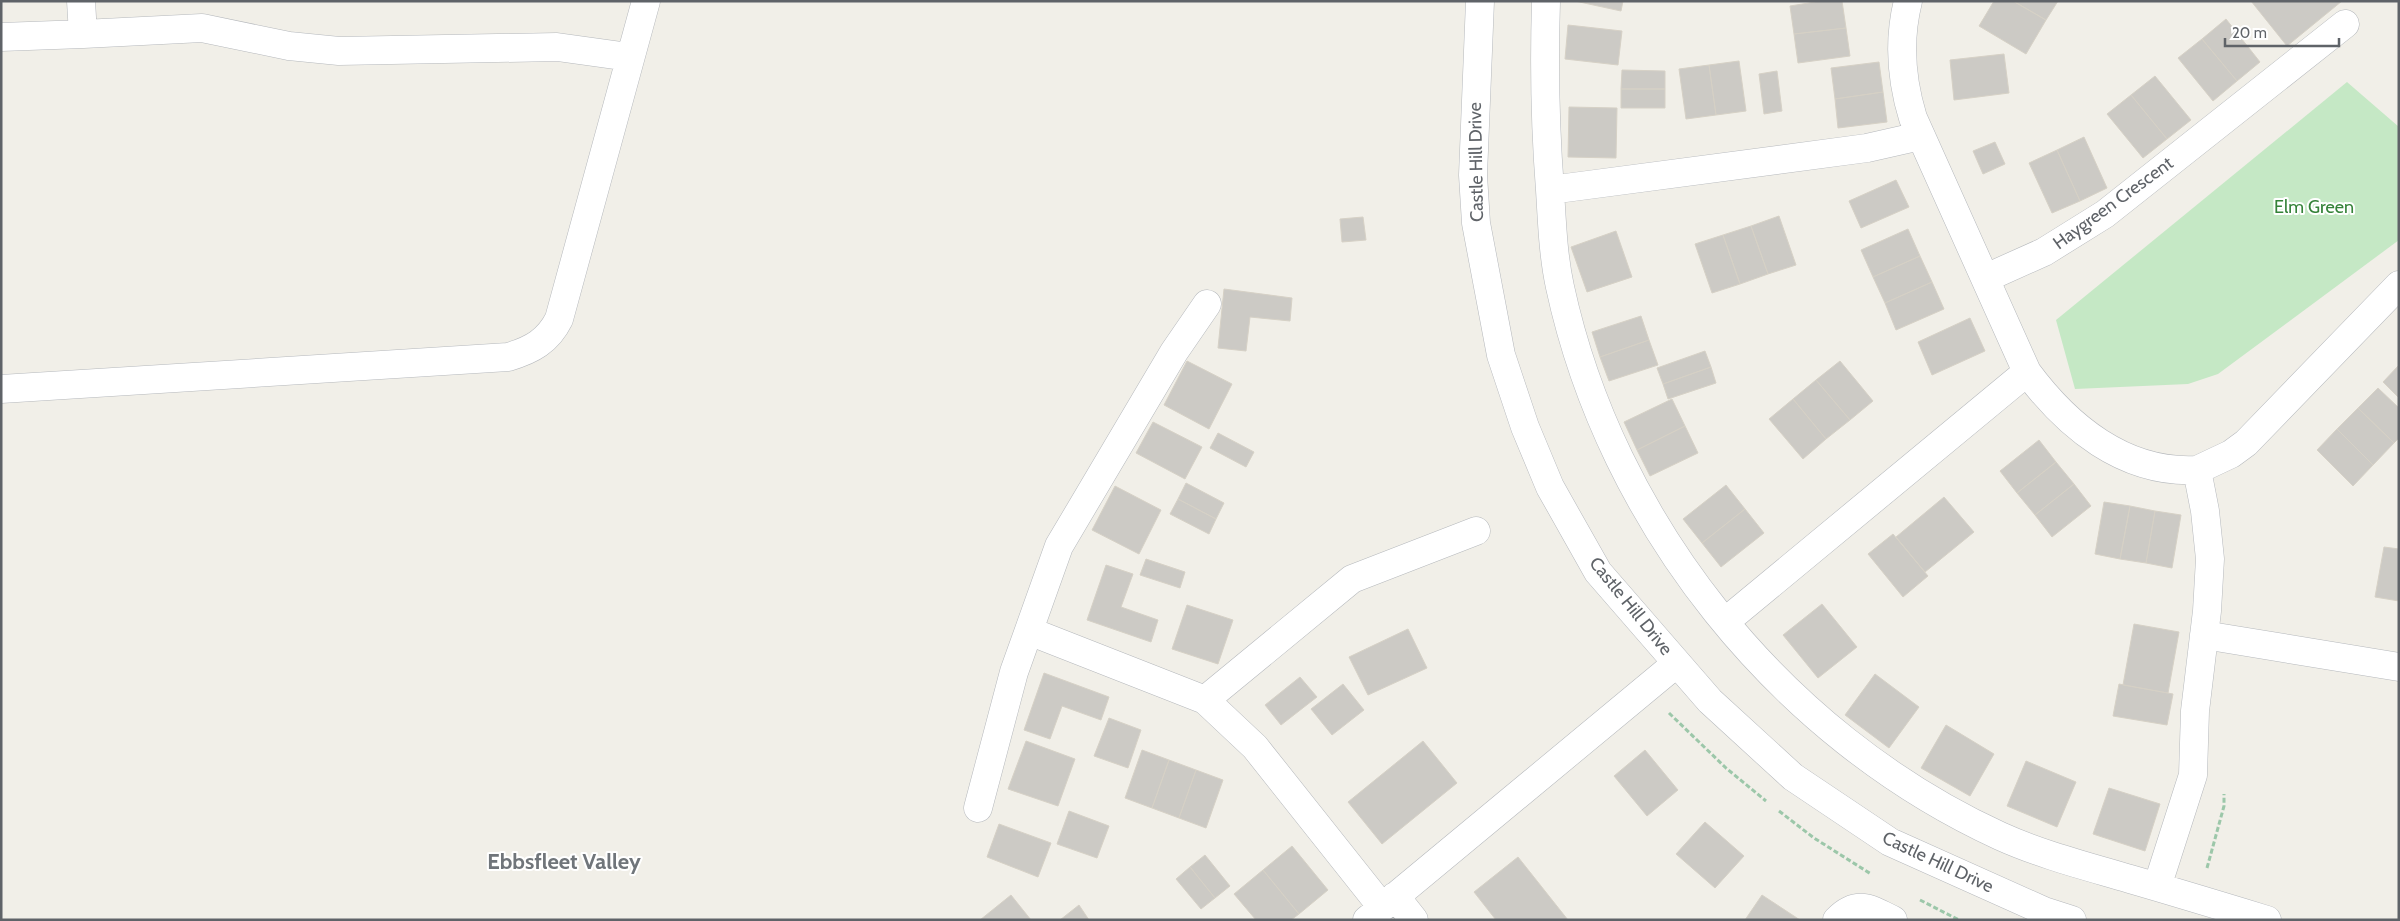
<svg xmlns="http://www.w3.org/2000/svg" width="2400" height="921" font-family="Cabin,sans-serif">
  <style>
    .park { fill: #c5e8c5 }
    .building { fill: #cccac5; stroke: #d6d1c6 }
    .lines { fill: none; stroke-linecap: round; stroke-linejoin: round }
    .street-casing { stroke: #b5b8bc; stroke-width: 29 }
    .path { stroke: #9cc7a9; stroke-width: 3; stroke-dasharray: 5 2.5; stroke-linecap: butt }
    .street { stroke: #fff; stroke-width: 28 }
    .labels { text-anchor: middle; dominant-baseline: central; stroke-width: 4; stroke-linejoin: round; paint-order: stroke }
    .street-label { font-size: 18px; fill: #5f6368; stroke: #fff }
    .park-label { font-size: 18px; fill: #348238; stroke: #fff }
    .district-label { font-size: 22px; font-weight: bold; fill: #70757a; stroke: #fff }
  </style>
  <rect width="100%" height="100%" fill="#f1efe8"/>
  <!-- park -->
  <path class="park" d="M2347 82 2399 127V240L2218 374 2188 384 2075 389 2056 320Z"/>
  <!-- building -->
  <path class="building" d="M1575 1H1623L1621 11Z
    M1821 1H1842L1846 28 1794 34 1790 6Z
    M1994 1H2013L2046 20 2026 54 1979 26Z
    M2013 1H2058L2046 20Z
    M2251 1H2342L2287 46Z
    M2226 19 2260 62 2237 81 2202 39Z
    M1568 25 1622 31 1618 65 1565 59Z
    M1846 28 1850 56 1798 63 1794 34Z
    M2202 39 2237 81 2213 101 2178 58Z
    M2004 54 2009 93 1954 100 1950 60Z
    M1739 61 1746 111 1716 115 1709 65Z
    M1879 62 1883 92 1835 99 1831 68Z
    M1709 65 1716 115 1686 119 1679 69Z
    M1622 70 1665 71V89H1621Z
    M1777 71 1782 111 1764 114 1759 74Z
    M2155 76 2191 120 2167 139 2131 95Z
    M1621 89H1665V108H1621Z
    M1883 92 1887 122 1838 128 1835 99Z
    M2131 95 2167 139 2143 158 2107 114Z
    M1569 107 1617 108 1616 158 1568 157Z
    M2084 137 2107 188 2080 201 2057 150Z
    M1995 142 2005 164 1983 174 1973 151Z
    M2057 150 2080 201 2052 213 2029 163Z
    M1896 180 1909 207 1861 228 1849 201Z
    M1779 216 1796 265 1768 274 1751 226Z
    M1363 217 1366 240 1342 242 1340 219Z
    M1751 226 1768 274 1740 284 1723 235Z
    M1908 229 1920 256 1873 277 1861 250Z
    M1616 231 1632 277 1587 292 1571 247Z
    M1723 235 1740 284 1712 293 1695 244Z
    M1920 256 1932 282 1885 303 1873 277Z
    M1932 282 1944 309 1896 330 1885 303Z
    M1224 289 1292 298 1290 321 1250 317 1246 351 1218 348Z
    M1641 316 1649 340 1600 357 1592 332Z
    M1970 318 1985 351 1932 375 1918 342Z
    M1649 340 1658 365 1609 381 1600 357Z
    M1705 351 1711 367 1663 384 1657 368Z
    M1187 361 1232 384 1209 429 1164 405Z
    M1840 361 1873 401 1850 420 1816 380Z
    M2399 365V398L2383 382Z
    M1711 367 1716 383 1668 399 1663 384Z
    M1816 380 1850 420 1826 439 1793 399Z
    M2378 388 2399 408V438L2394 443 2358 408Z
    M1672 399 1685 426 1637 450 1624 422Z
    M1793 399 1826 439 1803 459 1769 419Z
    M2358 408 2394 443 2373 465 2337 429Z
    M1153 422 1202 447 1185 479 1136 453Z
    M1685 426 1698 453 1650 476 1637 450Z
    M2337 429 2373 465 2353 486 2317 450Z
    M1218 433 1254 452 1246 467 1210 448Z
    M2039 440 2056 462 2017 493 2000 471Z
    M2056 462 2074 484 2035 515 2017 493Z
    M1186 483 1224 503 1216 519 1178 499Z
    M2074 484 2091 506 2052 537 2035 515Z
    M1726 485 1745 509 1702 543 1683 519Z
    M1115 486 1161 510 1139 554 1092 530Z
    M1944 497 1974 532 1925 572 1896 537Z
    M1178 499 1216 519 1209 534 1170 514Z
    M2104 502 2130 506 2120 559 2095 554Z
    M2130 506 2155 511 2146 563 2120 559Z
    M1745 509 1764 533 1721 567 1702 543Z
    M2155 511 2181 515 2172 568 2146 563Z
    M1893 534 1928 576 1903 597 1868 554Z
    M2384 547 2399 549V601L2375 597Z
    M1146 559 1185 572 1180 588 1140 575Z
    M1106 565 1133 574 1121 607 1158 620 1151 642 1087 620Z
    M1822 604 1857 647 1818 678 1783 635Z
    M1187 605 1233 620 1218 664 1172 649Z
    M2134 624 2179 632 2168 693 2123 685Z
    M1408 629 1427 668 1368 695 1349 657Z
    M1044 673 1109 697 1101 720 1062 706 1050 739 1024 730Z
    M1875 674 1919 707 1889 748 1845 715Z
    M1300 677 1317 697 1281 725 1265 705Z
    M1343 684 1364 710 1332 735 1311 709Z
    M2119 684 2173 694 2167 725 2113 716Z
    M1109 718 1141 730 1128 768 1094 756Z
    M1946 725 1994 754 1970 796 1921 768Z
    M1026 741 1075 759 1058 806 1008 789Z
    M1423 741 1457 783 1382 844 1348 802Z
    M1142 750 1169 760 1152 808 1125 798Z
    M1645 750 1678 790 1647 816 1614 776Z
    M1169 760 1196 770 1179 818 1152 808Z
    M2026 761 2076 782 2057 827 2007 806Z
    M1196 770 1223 780 1206 828 1179 818Z
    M2109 788 2160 804 2145 851 2093 834Z
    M1069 811 1109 826 1097 858 1057 844Z
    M1705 822 1744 856 1715 888 1676 854Z
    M999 824 1051 843 1038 877 987 857Z
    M1292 846 1328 890 1299 914 1263 870Z
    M1205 855 1230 886 1215 898 1190 867Z
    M1518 857 1568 920H1496L1474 892Z
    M1190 867 1215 898 1201 909 1176 879Z
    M1263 870 1299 914 1291 920H1256L1234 894Z
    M1011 895 1031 920H980Z
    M1762 895 1800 920H1745Z
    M1079 905 1089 920H1060Z"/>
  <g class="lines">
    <defs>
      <path id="street" d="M81 1 83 34 202 28 289 46 339 51 557 47 629 57
        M1480 1 1473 175 1476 223 1501 355 1525 427 1550 487 1598 572 1710 701 1793 777 1890 842 2044 911 2072 920
        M1546 1C1544 65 1545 126 1550 190 1552 222 1553 255 1560 287 1611 523 1780 735 2000 836 2042 855 2086 866 2130 879 2175 892 2221 906 2267 920
        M1 37 83 34
        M1550 190 1867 148 1920 136
        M1986 278 2044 252 2105 214 2345 24
        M2027 372C2067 426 2124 474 2197 470L2205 511 2210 559 2207 611 2195 711 2193 775 2157 887
        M1 389 508 357C532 350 548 341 559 319L646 1
        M2197 470 2231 454 2246 443 2399 285
        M1726 621 2027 372 1913 118C1901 79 1898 41 1908 1
        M1029 631 1205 700 1255 747 1382 907
        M2204 635 2399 667
        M1205 700 1352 579 1476 531
        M978 808 1014 672 1059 546 1174 352 1207 304
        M1395 896 1414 920
        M1367 920 1677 663
        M1837 920C1857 899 1871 909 1893 920"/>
    </defs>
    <!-- street casing -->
    <use href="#street" class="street-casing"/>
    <!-- path -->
    <path class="path" d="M1669 713 1726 768 1766 801
      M1779 811 1814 838 1871 874
      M2207 868 2224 806V794
      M1920 900 1959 920"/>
    <!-- street -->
    <use href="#street" class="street"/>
  </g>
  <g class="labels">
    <!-- street labels -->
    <g class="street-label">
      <text transform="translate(1476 162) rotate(-91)">Castle Hill Drive</text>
      <text transform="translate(2113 203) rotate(-36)">Haygreen Crescent</text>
      <text transform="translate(1631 606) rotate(51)">Castle Hill Drive</text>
      <text transform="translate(1938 862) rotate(25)">Castle Hill Drive</text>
    </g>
    <!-- park labels -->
    <g class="park-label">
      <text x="2314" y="207">Elm Green</text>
    </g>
    <!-- district labels -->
    <g class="district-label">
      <text x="564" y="861">Ebbsfleet Valley</text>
    </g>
  </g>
  <!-- border -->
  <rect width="2400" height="921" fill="none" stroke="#5f6368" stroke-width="5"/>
  <!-- scale -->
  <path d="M2225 38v8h114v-8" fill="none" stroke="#5f6368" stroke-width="2.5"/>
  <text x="2232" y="38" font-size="15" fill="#5f6368" stroke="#ffffff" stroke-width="4" paint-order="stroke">20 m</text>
</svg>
